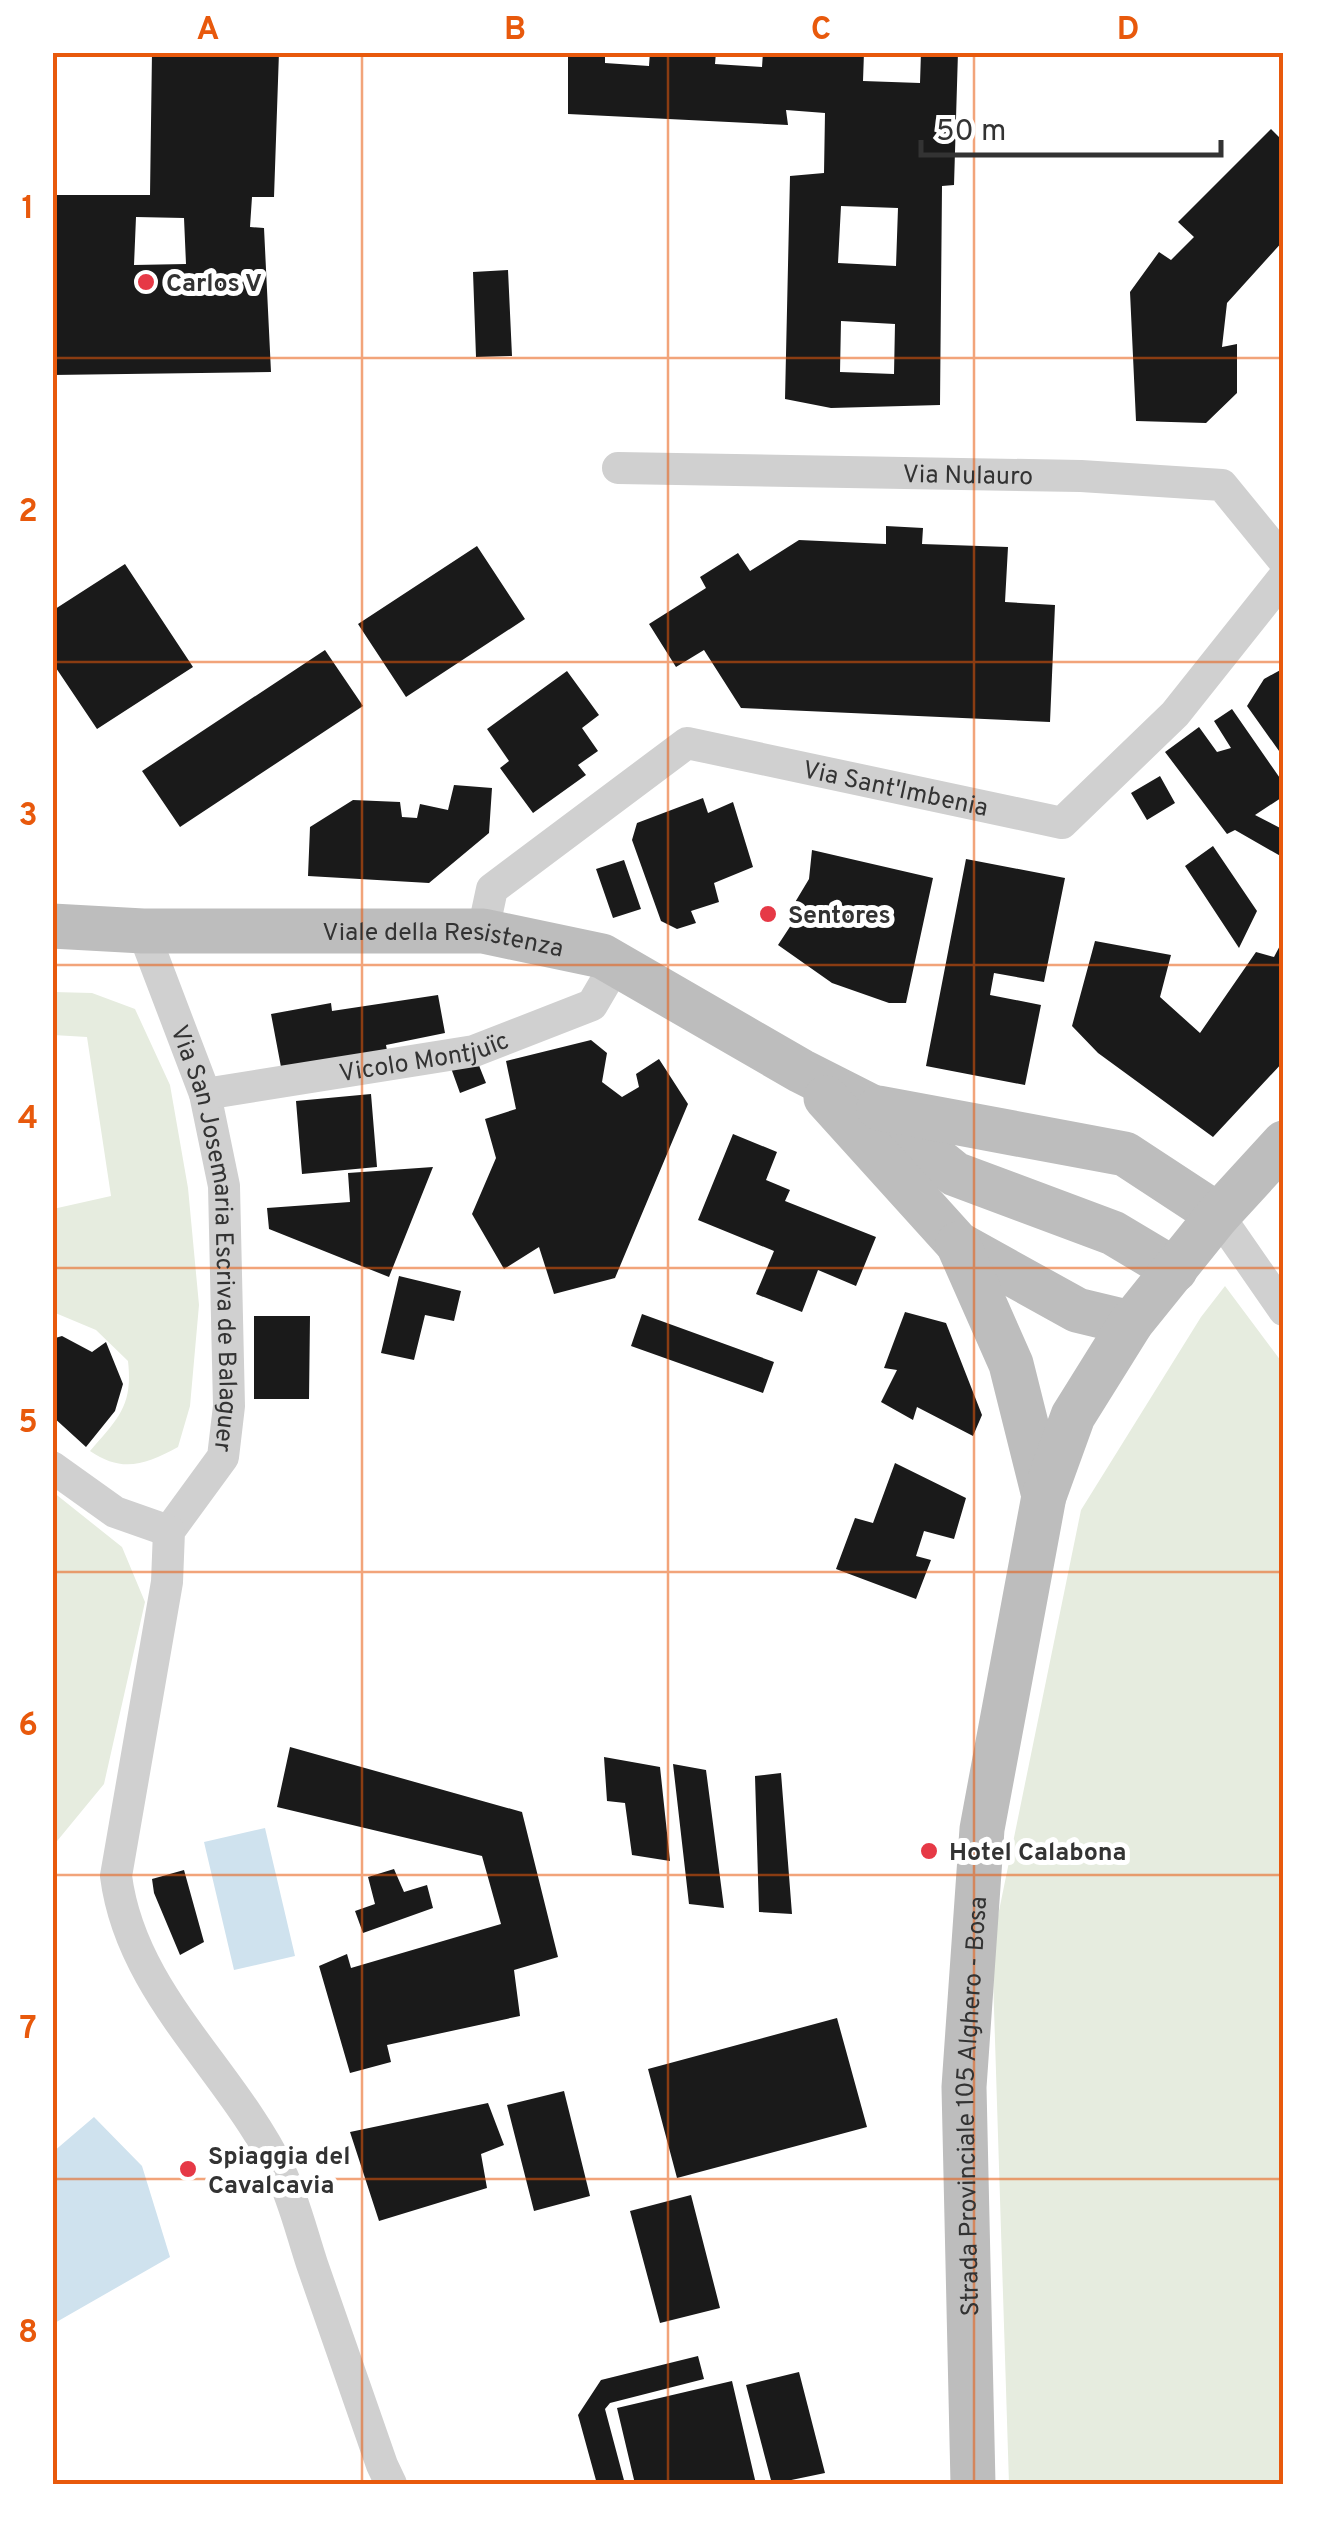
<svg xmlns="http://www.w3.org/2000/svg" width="1336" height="2537" font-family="Overpass,sans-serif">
<rect width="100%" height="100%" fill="#fff"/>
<path fill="#e6ecdf" d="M53,992L92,993L135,1009L170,1085L188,1188L199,1305L190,1406L178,1447C145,1465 122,1473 90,1451C119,1418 133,1405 128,1361L96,1330L53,1312V1209L111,1196L87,1037L53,1035Z
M1225,1286L1284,1365L1283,2484H1009L992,1945L1081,1510L1201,1317Z
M53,1492L122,1547L145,1602L104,1784L53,1846Z"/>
<path fill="#cfe2ee" d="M265,1828L295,1956L234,1970L204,1842Z
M94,2117L142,2166L170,2257L53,2324V2152Z"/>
<path fill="#1a1a1a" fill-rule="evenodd" d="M152,52H279L274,197H252L250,227L264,228L271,372L52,375V195H150ZM136,217L184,218L186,264L134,265Z
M568,52H605V63L649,66L650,52H716L715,64L762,67L763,52H864L863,81L920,83L921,52H958L954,185L942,186L940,405L831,408L785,399L790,176L824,173L825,113L786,110L788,125L568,114ZM841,206L898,208L896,266L838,263ZM841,321L895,324L894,374L840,372Z
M1271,129L1284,142V240L1227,303L1222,347L1237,344V393L1206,423L1136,421L1130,292L1159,252L1171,260L1194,237L1178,222Z
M508,270L512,356L476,357L473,272Z
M886,526L923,528L922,544L1008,547L1005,602L1055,605L1050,722L741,708L704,650L676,667L649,624L706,588L700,577L738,553L750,571L799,540L886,544Z
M477,546L525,619L406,697L358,624Z
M125,564L193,667L97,729L52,662V611Z
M325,650L363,706L180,827L142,771Z
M1284,668V758L1247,706L1264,679Z
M567,671L599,715L582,728L598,751L578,765L586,775L533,813L500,768L509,761L487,729Z
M1232,709L1284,784V796L1255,815L1284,830V858L1235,830L1227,834L1165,752L1199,727L1217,752L1231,748L1214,721Z
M1160,776L1175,803L1147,820L1131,793Z
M454,785L492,788L489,833L429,883L308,876L310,827L353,800L400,802L402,817L417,818L420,804L448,810Z
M703,798L708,813L733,802L753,867L714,883L719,902L691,911L696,923L677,929L661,921L632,840L637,823Z
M1213,846L1257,911L1239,948L1185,866Z
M812,850L933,878L906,1003H889L832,983L778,945L797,916L791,909L809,879Z
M966,859L1065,878L1044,982L994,973L990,995L1041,1005L1025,1085L926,1066Z
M624,860L641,909L613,918L596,869Z
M1284,938V1061L1213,1137L1098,1053L1072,1026L1095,941L1171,955L1160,997L1200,1033L1256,952L1274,957Z
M438,995L445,1033L386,1045L388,1056L281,1067L271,1014L331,1003L332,1011Z
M591,1040L607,1053L602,1082L622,1097L639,1087L636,1074L659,1059L688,1104L615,1278L554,1294L539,1247L504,1269L472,1214L496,1158L485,1119L516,1109L506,1061Z
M476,1058L486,1083L460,1093L451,1068Z
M371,1094L377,1167L302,1174L296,1101Z
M733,1134L777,1152L766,1180L790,1190L785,1201L876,1237L856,1286L818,1270L802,1312L756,1294L774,1251L698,1220Z
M433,1167L389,1277L269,1229L267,1208L350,1202L348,1173Z
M399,1276L461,1291L454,1321L425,1315L414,1360L381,1353Z
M905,1312L946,1323L982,1415L973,1436L917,1407L913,1420L881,1402L897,1370L884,1368Z
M642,1314L774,1362L763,1393L631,1346Z
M254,1316H310L309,1399H254Z
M62,1336L92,1352L106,1342L123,1384L115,1411L86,1447L52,1416V1339Z
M895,1463L966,1498L954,1539L924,1531L916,1556L931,1560L916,1599L836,1569L855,1518L873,1523Z
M290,1747L522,1812L558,1957L514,1970L520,2016L387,2045L391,2062L350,2073L319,1966L347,1954L351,1968L501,1924L482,1856L277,1807Z
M604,1757L660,1767L670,1861L632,1855L625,1803L607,1801Z
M673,1764L706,1770L724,1908L689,1904Z
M781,1773L792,1914L759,1912L755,1776Z
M394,1869L404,1892L427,1885L433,1908L363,1933L355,1911L375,1904L368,1877Z
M184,1870L204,1942L180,1955L154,1893L152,1879Z
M837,2018L867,2127L677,2178L648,2069Z
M564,2091L590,2196L534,2211L507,2105Z
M488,2103L504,2145L481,2154L487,2188L379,2221L350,2132Z
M691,2195L720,2308L660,2323L630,2211Z
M698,2356L704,2379L610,2403L605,2409L625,2484H597L578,2415L601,2380Z
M799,2372L825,2473L772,2484L746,2385Z
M732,2381L756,2484H635L617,2408Z"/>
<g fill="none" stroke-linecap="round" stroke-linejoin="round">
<g stroke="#d0d0d0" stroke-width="32">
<path id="s1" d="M618,468L1081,476L1222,485L1284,561"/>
<path id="s2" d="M143,931L205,1094L224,1186L229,1406L223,1457L169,1531L167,1582L116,1876C131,1993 230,2068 280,2171C294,2200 302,2234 312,2264C335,2331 359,2398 382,2465L391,2484"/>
<path id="s3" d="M483,931L492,889L687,743L1062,823L1175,714L1284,577"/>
<path id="s4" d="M205,1094L474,1051L592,1005L616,964"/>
<path d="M1218,1215L1284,1310"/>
<path d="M52,1467L115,1512L169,1531"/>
</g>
<g stroke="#bdbdbd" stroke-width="45">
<path id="s5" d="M52,926L143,931H483L602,956L801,1071L872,1107L955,1174L1113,1233L1175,1270"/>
<path d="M826,1098L958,1244L1077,1310L1131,1323"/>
<path d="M879,1108L1125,1154L1218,1215"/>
<path d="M958,1244L1011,1364L1044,1496"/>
<path id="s6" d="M973,2484L964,2087L982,1829L1044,1496L1073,1416L1131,1323L1218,1215L1284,1143"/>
</g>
</g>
<path fill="none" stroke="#e8590c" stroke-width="2.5" stroke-opacity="0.55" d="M362,52V2484M668,52V2484M974,52V2484M52,358H1284M52,662H1284M52,965H1284M52,1268H1284M52,1572H1284M52,1875H1284M52,2179H1284"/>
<g fill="#e63946" stroke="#fff" stroke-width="4">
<circle cx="146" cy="282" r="10"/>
<circle cx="768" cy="914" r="10"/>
<circle cx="929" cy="1851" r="10"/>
<circle cx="188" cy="2169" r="10"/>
</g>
<g text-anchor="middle" stroke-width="10" stroke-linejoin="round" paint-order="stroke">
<g font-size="25" font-weight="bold" fill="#333" stroke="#fff" text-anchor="start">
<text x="166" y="291">Carlos V</text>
<text x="788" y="923">Sentores</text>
<text x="949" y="1860">Hotel Calabona</text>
<text x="208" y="2164">Spiaggia del<tspan x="208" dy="29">Cavalcavia</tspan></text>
</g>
<g font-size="25" fill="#333" stroke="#fff">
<text dy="9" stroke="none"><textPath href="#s1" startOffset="350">Via Nulauro</textPath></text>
<text dy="9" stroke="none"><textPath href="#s3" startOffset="500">Via Sant'Imbenia</textPath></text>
<text dy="9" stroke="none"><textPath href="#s5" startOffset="392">Viale della Resistenza</textPath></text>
<text dy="9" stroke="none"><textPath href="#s4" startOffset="222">Vicolo Montjuïc</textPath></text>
<text dy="9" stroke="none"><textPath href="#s2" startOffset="318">Via San Josemaria Escriva de Balaguer</textPath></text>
<text dy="9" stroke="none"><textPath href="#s6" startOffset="378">Strada Provinciale 105 Alghero - Bosa</textPath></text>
</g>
</g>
<rect width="1336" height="2537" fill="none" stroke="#ffffff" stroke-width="110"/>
<path d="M921 140v15h300v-15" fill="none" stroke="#333333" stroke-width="5"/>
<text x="936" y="140" font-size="30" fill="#333333" stroke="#ffffff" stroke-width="8" paint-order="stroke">50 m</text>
<rect x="55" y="55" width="1226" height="2427" fill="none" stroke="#e8590c" stroke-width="4"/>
<g font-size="32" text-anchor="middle" font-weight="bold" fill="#e8590c">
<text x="208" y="39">A</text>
<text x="515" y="39">B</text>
<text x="821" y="39">C</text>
<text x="1128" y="39">D</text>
<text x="28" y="218">1</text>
<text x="28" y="521">2</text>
<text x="28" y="825">3</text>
<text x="28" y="1128">4</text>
<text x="28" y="1432">5</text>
<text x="28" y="1735">6</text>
<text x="28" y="2038">7</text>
<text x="28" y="2342">8</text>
</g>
</svg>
